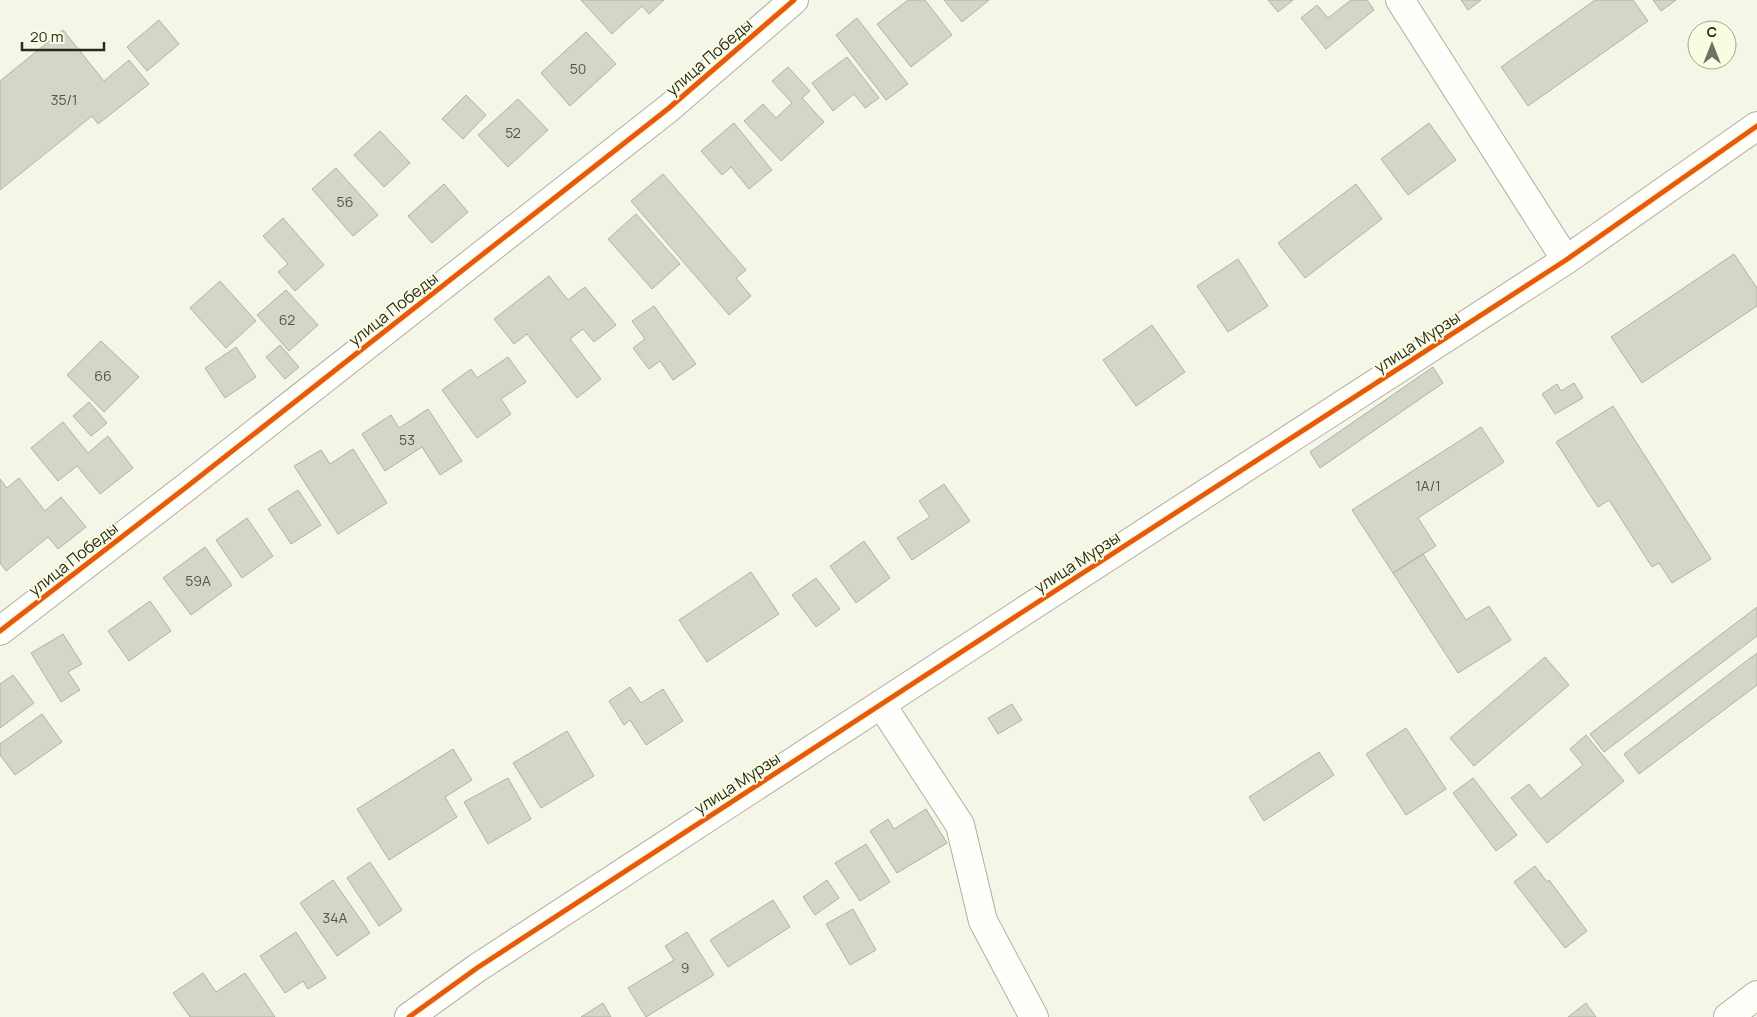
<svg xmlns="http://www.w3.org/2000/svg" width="1757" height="1017" font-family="Manrope,sans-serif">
<rect width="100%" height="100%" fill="#f5f6e7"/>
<path fill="#d5d6ca" stroke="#b1b2a7" d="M581,0H664L649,14L642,6L612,34Z
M908,0H925L952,35L911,67L877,24Z
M944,0H989L962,22Z
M1268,0H1293L1278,12Z
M1351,0H1367L1374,10L1326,49L1301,18L1317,5L1328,18Z
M1461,0H1481L1468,10Z
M1595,0H1633L1648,21L1528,106L1501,67Z
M1653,0H1676L1661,11Z
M857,18L908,84L886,100L836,35Z
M159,20L179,44L147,71L127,47Z
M63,30L104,81L129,60L149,84L98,124L92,116L0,190V81Z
M586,32L616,64L570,106L541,73Z
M847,57L879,98L865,108L854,94L833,111L812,83Z
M788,67L810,91L802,98L824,122L781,161L744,121L763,104L776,118L792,103L772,81Z
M466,95L486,115L463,139L442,119Z
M518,99L548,130L508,167L478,135Z
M734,123L772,170L749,189L731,167L722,175L701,151Z
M1429,123L1456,160L1408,195L1381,159Z
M380,131L410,163L384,187L354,155Z
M336,168L378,215L353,236L312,189Z
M663,174L746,270L736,278L751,296L729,315L631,201Z
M444,184L468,212L432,243L408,216Z
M1356,184L1382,219L1305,278L1278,243Z
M636,214L680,264L652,289L608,239Z
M283,218L324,265L295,291L278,272L288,264L263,236Z
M1734,254L1757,288V306L1642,383L1611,337Z
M1238,259L1268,306L1228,332L1197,286Z
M549,276L568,300L585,287L616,325L594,342L583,329L570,339L601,379L577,398L527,334L514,344L494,319Z
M220,281L256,321L226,348L190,308Z
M286,290L318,325L289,351L257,315Z
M654,306L696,364L673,380L660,361L649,369L633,348L645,339L632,321Z
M1152,325L1185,372L1136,406L1103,360Z
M101,341L139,377L104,412L67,375Z
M280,345L299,367L285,379L266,357Z
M236,347L256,377L225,398L205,368Z
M508,357L526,382L501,399L511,414L477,438L442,390L471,369L477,378Z
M1433,367L1443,383L1320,468L1310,452Z
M1574,383L1583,398L1555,414L1542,394L1557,384L1561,391Z
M89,402L107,423L91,436L73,416Z
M1613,406L1711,559L1672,583L1659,563L1652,567L1609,500L1598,507L1556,442Z
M428,409L462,461L440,475L422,447L385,471L362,434L391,415L399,428Z
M63,422L88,453L108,436L133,468L100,494L77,466L58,481L31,448Z
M1481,427L1504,462L1418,518L1436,546L1393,573L1352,510Z
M353,449L387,503L338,534L294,466L321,450L330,464Z
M19,478L45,511L61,497L86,527L58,549L48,537L6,571L0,563V479L7,488Z
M944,484L970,521L912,560L897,538L930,517L919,501Z
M298,490L321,525L291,544L268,509Z
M247,518L273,556L242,578L216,540Z
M864,541L890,578L856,603L830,566Z
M205,547L232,585L191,615L163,578Z
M1423,554L1466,620L1489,606L1511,640L1458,673L1393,573Z
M751,572L779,614L707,662L679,620Z
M816,578L840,609L816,627L792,595Z
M150,601L171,631L129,661L108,631Z
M1757,607V636L1604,752L1590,734Z
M63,634L82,664L68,672L80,690L61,702L31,653Z
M1757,653V685L1639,774L1624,754Z
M1545,657L1569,685L1474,766L1450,738Z
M13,675L34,703L0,728V684Z
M630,687L641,703L663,689L683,721L646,745L630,720L624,725L609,701Z
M1012,704L1022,720L998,734L988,718Z
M42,714L62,742L15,775L0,755V744Z
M1406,728L1446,789L1406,815L1366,754Z
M567,731L594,776L541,808L513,763Z
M1586,735L1624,781L1547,843L1511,798L1529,784L1541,799L1583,765L1570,749Z
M453,749L472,780L445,797L457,817L389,860L357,809Z
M1319,752L1334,775L1264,821L1249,797Z
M508,778L531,819L488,844L464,802Z
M1473,778L1517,835L1496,851L1453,793Z
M926,809L947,843L897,873L870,831L888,819L894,829Z
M866,844L890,882L860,901L835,863Z
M370,862L402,910L379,926L347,878Z
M1535,866L1547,882L1549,880L1587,931L1565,948L1514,882Z
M333,880L370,933L337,956L300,903Z
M827,880L839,898L815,915L803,897Z
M773,900L790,927L728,967L710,940Z
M853,909L876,950L850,965L826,924Z
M296,932L326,978L308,989L303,981L285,993L260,956Z
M687,932L714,975L646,1017L628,988L674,960L665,946Z
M203,973L216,992L245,973L275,1017H190L173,993Z
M603,1003L611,1017H581Z
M1586,1003L1596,1017H1568Z"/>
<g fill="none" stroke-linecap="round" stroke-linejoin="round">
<g stroke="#afafa3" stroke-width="30">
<path id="minor" d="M1400,0L1566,260
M0,631L189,485L669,108L794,0
M881,704L960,825L983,921L1034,1017
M409,1017L477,968L1021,613L1566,260L1757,126
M1728,1017L1757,995"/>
</g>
<use href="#minor" stroke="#fefefb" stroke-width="28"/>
<g stroke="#fafce1" stroke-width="8">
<path id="cycleway" d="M0,631L189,485L669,108L794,0
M409,1017L477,968L1021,613L1566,260L1757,126"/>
</g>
<use href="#cycleway" stroke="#e8590c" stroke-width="5"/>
</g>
<g text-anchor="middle" stroke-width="4" stroke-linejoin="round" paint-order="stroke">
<g font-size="14" fill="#54544a">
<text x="578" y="74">50</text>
<text x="64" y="105">35/1</text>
<text x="513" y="138">52</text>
<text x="345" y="207">56</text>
<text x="287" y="325">62</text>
<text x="103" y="381">66</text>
<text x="407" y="445">53</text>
<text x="1428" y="491">1А/1</text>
<text x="198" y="586">59А</text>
<text x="335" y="923">34А</text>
<text x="685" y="973">9</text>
</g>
<g font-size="16" fill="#29291f" stroke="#fafce1">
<text transform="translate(709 57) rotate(-41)" y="6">улица Победы</text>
<text transform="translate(393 309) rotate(-38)" y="6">улица Победы</text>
<text transform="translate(1417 342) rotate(-33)" y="6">улица Мурзы</text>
<text transform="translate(73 559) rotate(-38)" y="6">улица Победы</text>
<text transform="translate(1077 562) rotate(-33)" y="6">улица Мурзы</text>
<text transform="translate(737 783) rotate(-33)" y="6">улица Мурзы</text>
</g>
</g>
<g transform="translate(1712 45)"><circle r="24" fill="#fafce1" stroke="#a6a893"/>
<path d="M0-4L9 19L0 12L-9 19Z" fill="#707165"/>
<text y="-8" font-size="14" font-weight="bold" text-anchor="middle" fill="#29291f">С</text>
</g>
<path d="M22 42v8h82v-8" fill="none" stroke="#29291f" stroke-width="2.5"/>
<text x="30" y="42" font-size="15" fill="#29291f" stroke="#fafce1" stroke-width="4" paint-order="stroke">20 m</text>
</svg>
